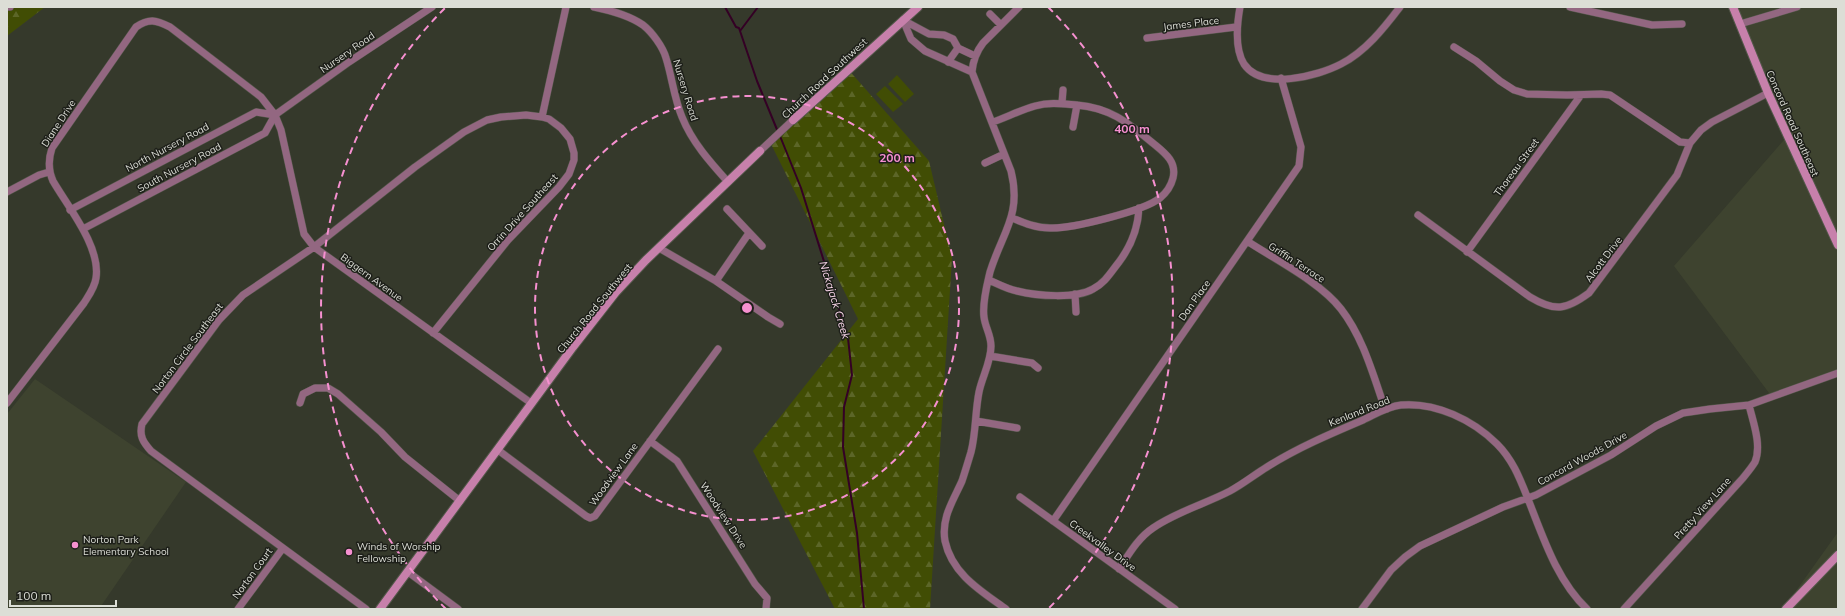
<svg xmlns="http://www.w3.org/2000/svg" width="1845" height="616" font-family="Mulish,sans-serif">
<defs>
<pattern id="forest-firs" width="22" height="20" patternUnits="userSpaceOnUse"><rect width="22" height="20" fill="#414d04"/><path d="M5 1l3.5 6h-7zM16 11l3.5 6h-7z" fill="#5c6628"/></pattern>
</defs>
<rect width="100%" height="100%" fill="#35392b"/>
<path fill="#3e432f" d="M1731,7H1838V374L1772,397L1674,266L1790,133Z
M35,379L186,482L99,609H7V414Z
M1838,532V609H1783Z"/>
<path fill="url(#forest-firs)" d="M7,7H45L7,36Z
M846,67L929,161L952,258L930,609H835L753,451L858,319L770,142Z"/>
<path fill="#414d04" d="M897,75L914,94L905,102L888,84Z
M885,86L903,104L893,112L876,94Z"/>
<g fill="none" stroke-linecap="round" stroke-linejoin="round">
<path stroke="#340025" stroke-width="2" d="M725,7L736,27L739,28L757,81L778,132
M740,31L758,7
M780,136L801,188L848,338L852,375L844,407L843,447L857,533L864,609"/>
<g stroke="#53574a" stroke-width="8">
<path id="street" d="M9,7H10
M594,7C609,10 630,16 643,25C652,32 663,47 666,58C672,77 674,98 682,117C692,142 710,162 728,182
M1240,7C1237,24 1234,48 1244,64C1262,91 1318,76 1341,64C1365,52 1384,28 1400,7
M1570,7L1652,25L1682,24
M990,14L1001,25
M903,20L911,39L925,51L972,72
M903,20L929,34L944,35L953,39L958,48L975,56
M1740,24L1797,7
M1147,38L1236,27
M1454,47L1476,61L1500,81L1514,90L1527,94L1567,95L1601,94L1610,95L1680,142L1690,143
M948,62L958,48
M1062,103L1063,90
M542,117L566,7
M993,122C1007,117 1021,110 1035,106C1050,102 1063,104 1077,105C1111,108 1128,123 1154,144C1165,153 1177,162 1173,178C1171,186 1166,193 1160,198C1144,211 1071,229 1050,228C1036,228 1024,223 1012,218
M1073,127L1077,105
M760,151L793,120
M985,163L1004,154
M7,192L39,175L49,172
M727,209L762,246
M70,210L256,112L275,115
M1418,215L1530,297C1555,312 1566,310 1589,293L1677,175L1690,143L1701,130L1712,122L1768,93
M83,229L265,133L275,115L349,62L432,7
M1247,241C1276,260 1320,282 1341,309C1362,336 1372,371 1383,403L1387,409
M659,248L716,281L768,317L780,324
M1467,252L1581,95
M989,280C998,284 1007,289 1017,291C1037,296 1076,299 1093,289C1105,283 1111,272 1119,262C1131,246 1138,229 1139,208
M716,281L749,233
M1075,294L1076,312
M990,356L1032,363L1038,368
M7,403L84,303C89,295 95,287 96,278C101,247 68,207 53,181C48,170 48,160 52,148L136,27C149,18 156,20 170,27L261,97L275,115L281,130L304,234L314,247L531,403
M300,403L303,394L315,388H328L338,394L381,432L405,457L460,501
M976,421L1017,428
M650,441L677,461L755,584L767,598L766,609
M498,450L586,516L590,518L595,516L718,349
M1020,497L1175,609
M1053,521L1299,166L1301,147L1281,78
M1119,569C1129,554 1138,538 1153,528C1176,512 1205,504 1230,491C1243,484 1254,475 1267,467C1297,448 1330,434 1363,420C1374,415 1388,406 1401,405C1436,402 1473,420 1497,444C1513,460 1520,479 1528,499C1543,537 1557,581 1587,609
M408,572L458,609
M238,609L283,548
M366,609L151,451C143,442 139,436 142,424L219,320L243,295L314,247L415,167L464,132L487,120L501,117L526,115L542,117L549,119L561,128L570,139L574,153V160L569,174L559,187L508,240L433,333
M1006,609C981,591 952,574 945,541C941,518 953,501 962,481C965,472 968,462 971,452C976,433 975,412 979,392C982,377 991,362 991,346C991,335 985,327 984,317C982,303 987,285 990,272C1002,233 1022,215 1011,171L972,72C973,60 976,52 983,43L1019,7
M1362,609L1391,570L1405,557L1420,546L1503,507L1536,495L1611,455L1656,426L1683,413L1710,409L1749,405L1838,373
M1624,609L1743,478C1747,473 1752,467 1755,462C1762,445 1753,422 1749,405"/>
</g>
<g stroke="#53574a" stroke-width="10">
<path id="secondary" d="M1733,7L1768,93L1838,245
M793,120L918,7
M380,609L573,347L616,292L646,260L760,151
M1786,609L1838,555"/>
</g>
<use href="#street" stroke="#936781" stroke-width="7"/>
<use href="#secondary" stroke="#c780ab" stroke-width="8"/>
</g>
<g fill="none" stroke="#f690d0" stroke-width="2" stroke-dasharray="7 5">
<circle cx="747" cy="308" r="212"/>
<path d="M446 609A425 425 0 0 1 446 7M1048 7A425 425 0 0 1 1048 609"/>
</g>
<g fill="#f690d0" stroke="#1d1f19" stroke-width="1.5">
<circle cx="75" cy="545" r="4"/>
<circle cx="349" cy="552" r="4"/>
</g>
<g text-anchor="middle" stroke-width="3" stroke-linejoin="round" paint-order="stroke">
<g font-size="10" fill="#dcded6" stroke="#1d1f19">
<text transform="translate(1191 23) rotate(-7)" y="4">James Place</text>
<text transform="translate(347 52) rotate(-35)" y="4">Nursery Road</text>
<text transform="translate(824 78) rotate(-43)" y="4">Church Road Southwest</text>
<text transform="translate(686 90) rotate(73)" y="4">Nursery Road</text>
<text transform="translate(58 123) rotate(-57)" y="4">Diane Drive</text>
<text transform="translate(1793 123) rotate(66)" y="4">Concord Road Southeast</text>
<text transform="translate(167 147) rotate(-28)" y="4">North Nursery Road</text>
<text transform="translate(179 167) rotate(-28)" y="4">South Nursery Road</text>
<text transform="translate(1516 167) rotate(-54)" y="4">Thoreau Street</text>
<text transform="translate(522 212) rotate(-48)" y="4">Orrin Drive Southeast</text>
<text transform="translate(1603 259) rotate(-53)" y="4">Alcott Drive</text>
<text transform="translate(1297 262) rotate(33)" y="4">Griffin Terrace</text>
<text transform="translate(372 277) rotate(36)" y="4">Biggern Avenue</text>
<text transform="translate(1194 300) rotate(-55)" y="4">Dan Place</text>
<text transform="translate(594 308) rotate(-51)" y="4">Church Road Southwest</text>
<text transform="translate(187 348) rotate(-53)" y="4">Norton Circle Southeast</text>
<text transform="translate(1359 411) rotate(-22)" y="4">Kenland Road</text>
<text transform="translate(1582 458) rotate(-29)" y="4">Concord Woods Drive</text>
<text transform="translate(613 474) rotate(-54)" y="4">Woodview Lane</text>
<text transform="translate(1702 508) rotate(-48)" y="4">Pretty View Lane</text>
<text transform="translate(724 515) rotate(57)" y="4">Woodview Drive</text>
<text transform="translate(1103 545) rotate(36)" y="4">Creekvalley Drive</text>
<text transform="translate(252 573) rotate(-54)" y="4">Norton Court</text>
</g>
<g font-size="10" fill="#dcded6" stroke="#1d1f19" text-anchor="start">
<text x="83" y="543">Norton Park<tspan x="83" dy="12">Elementary School</tspan></text>
<text x="357" y="550">Winds of Worship<tspan x="357" dy="12">Fellowship</tspan></text>
</g>
<g font-size="11" font-style="italic" fill="#fdd8ed" stroke="#1d1f19">
<text transform="translate(835 300) rotate(73)" y="4">Nickajack Creek</text>
</g>
</g>
<circle cx="747" cy="308" r="6" fill="#f690d0" stroke="#1d1f19" stroke-width="2"/>
<g font-size="12" text-anchor="middle" font-weight="bold" fill="#f690d0" stroke="#1d1f19" stroke-width="3" stroke-linejoin="round" paint-order="stroke">
<text x="1132" y="133">400 m</text>
<text x="897" y="162">200 m</text>
</g>
<rect width="1845" height="616" fill="none" stroke="#dcded6" stroke-width="16"/>
<path d="M10 600v6h106v-6" fill="none" stroke="#dcded6" stroke-width="2"/>
<text x="16" y="600" font-size="12" fill="#dcded6" stroke="#1d1f19" stroke-width="3" paint-order="stroke">100 m</text>
</svg>
